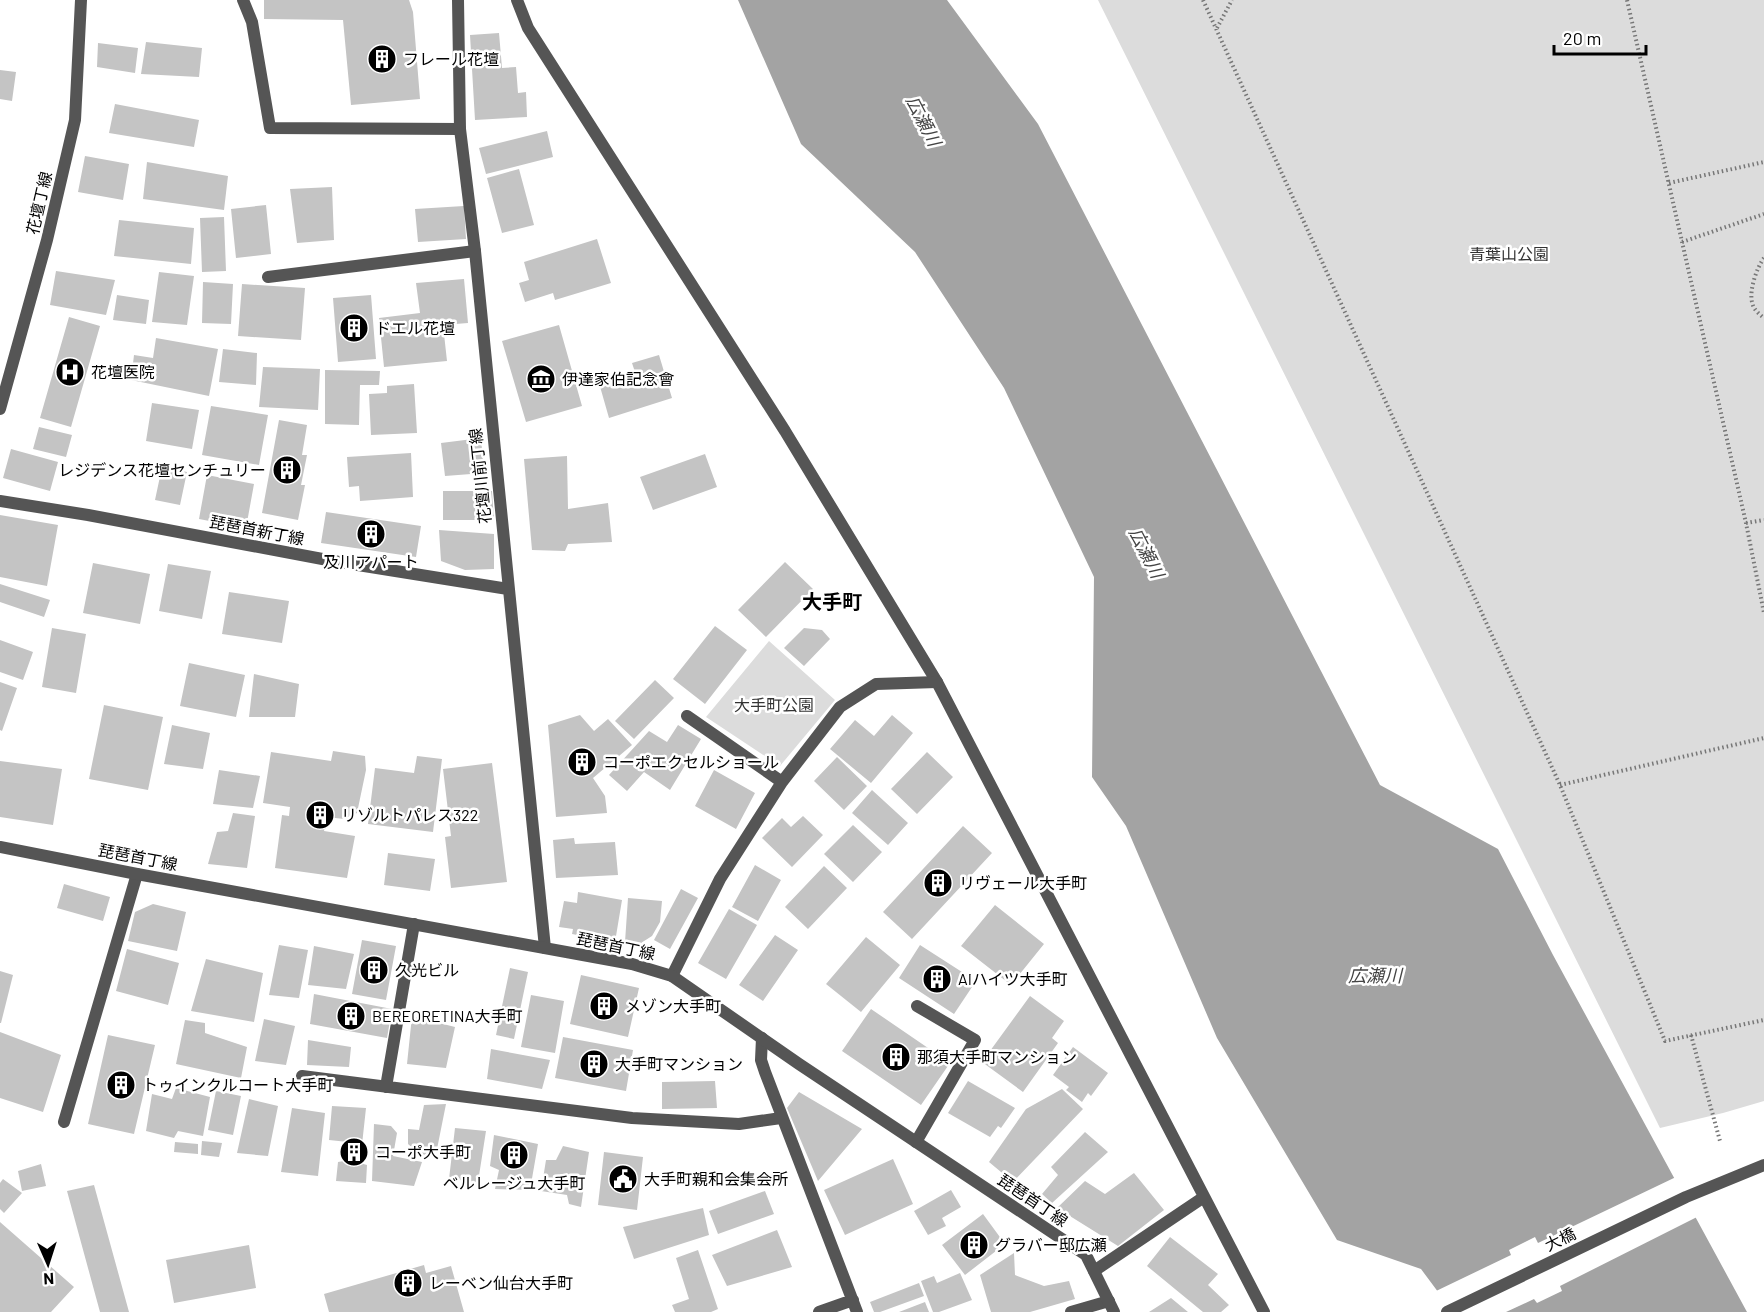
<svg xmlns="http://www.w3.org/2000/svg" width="1764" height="1312" font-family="Barlow,'Noto Sans JP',sans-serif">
<rect width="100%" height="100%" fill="#fff"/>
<path fill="#dcdcdc" d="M1098,0H1764V1101L1723,1113L1660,1128Z
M769,641L835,700L780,766L706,717Z"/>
<path fill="#a3a3a3" d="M738,0H947L1038,124L1380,785L1498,849L1553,955L1747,1312H1453L1421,1269L1337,1240L1217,1038L1126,826L1092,777L1094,577L1004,388L915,252L801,144Z"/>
<path fill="#fff" d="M1676,1177L1697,1217L1560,1286L1562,1291L1537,1303L1534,1299L1506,1312H1449L1434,1292L1511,1255L1509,1250L1535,1237L1538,1243Z"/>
<path fill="#c4c4c4" d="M264,0H409L413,12L420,99L351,105L343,20L264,19Z
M499,33L502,68L516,67L518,93L526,92L527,117L475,120L470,35Z
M146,42L202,48L199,77L141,74Z
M98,43L138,48L135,73L97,67Z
M0,70L16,72L12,101L0,99Z
M115,104L199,120L194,147L109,133Z
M547,131L553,157L486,174L479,148Z
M85,156L129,164L123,200L78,192Z
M147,162L228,176L224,210L143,199Z
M519,169L534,225L502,233L487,178Z
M332,187L334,240L297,243L290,189Z
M266,205L271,254L236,258L231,209Z
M464,206L466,239L418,242L415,209Z
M224,217L226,271L202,272L200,218Z
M119,220L194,228L191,264L114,256Z
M597,239L611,283L555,300L553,293L525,302L519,283L529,280L524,262Z
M56,271L115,280L106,315L50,305Z
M159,272L194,276L187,325L152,322Z
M464,279L468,323L443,325L447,361L384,367L379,318L420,313L416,283Z
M203,282L233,284L231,324L202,323Z
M242,284L305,288L301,340L238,336Z
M117,295L149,300L146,324L113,320Z
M371,295L376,359L338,362L333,298Z
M69,317L100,326L71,427L40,418Z
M559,325L582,406L526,422L502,341Z
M156,338L218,349L209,396L131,380L134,355L153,358Z
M223,349L257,353L256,385L219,382Z
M659,355L672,398L609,418L599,383L635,372L632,363Z
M263,367L320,369L318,410L259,407Z
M325,370L380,371L379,385H360L359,425L325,424Z
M414,384L417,433L371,435L369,394L387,393V386Z
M152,403L199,410L192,449L146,441Z
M211,406L268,415L259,465L202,455Z
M279,420L307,425L302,455H307L301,485H305L298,520L262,513Z
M39,427L72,435L66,457L33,449Z
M481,438L484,473L445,476L441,443Z
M11,449L58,462L50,491L3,478Z
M411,453L413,497L360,501L359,486L349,487L347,457Z
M705,454L717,487L653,510L640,477Z
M567,456L568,509L608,503L612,542L568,544L565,551L532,550L524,459Z
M162,467L187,472L180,505L155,500Z
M207,475L254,484L246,528L199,519Z
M443,491H492L494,520H443Z
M326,512L421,526L416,557L321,543Z
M0,515L58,525L47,586L0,577Z
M439,530L494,534V569L465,570L441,561Z
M785,562L813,589L766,637L738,610Z
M93,563L150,574L140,624L83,613Z
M168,564L211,571L202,619L159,611Z
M0,584L50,600L44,617L0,602Z
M229,592L289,601L282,643L222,634Z
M715,626L747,650L705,704L673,679Z
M52,628L86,634L76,693L42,687Z
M804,628L822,630L830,639L804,666L784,648Z
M0,640L33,652L23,680L0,672Z
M189,663L245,675L236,717L180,706Z
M254,674L299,684L295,717H249Z
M655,680L674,698L634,739L615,721Z
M0,682L17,688L2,731L0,730Z
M104,705L163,717L148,790L89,779Z
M580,715L594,731L608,719L632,745L593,778L605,796L607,813L556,817L548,725Z
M892,715L913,733L871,783L830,749L855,720L874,736Z
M172,725L210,733L203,769L164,764Z
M678,725L701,739L670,790L644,772L627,791L609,775L649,731L667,742Z
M333,751L365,756L366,770L357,813L344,819L327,817L324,831L355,836L347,878L275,868L282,815L289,816L290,807L263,803L271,752L331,761Z
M927,752L953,777L917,814L891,789Z
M417,756L442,759L433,832L368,824L375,768L414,773Z
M837,757L867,786L844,810L814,781Z
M0,761L62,769L53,825L0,817Z
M492,763L507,882L451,888L445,837L451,836L443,769Z
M219,770L260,776L253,808L213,804Z
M714,770L755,793L736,829L695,806Z
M872,790L908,823L888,845L852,813Z
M233,813L255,816L247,868L208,864L217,832L228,831Z
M803,816L823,835L792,867L762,838L782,818L791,827Z
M853,825L882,852L853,882L824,854Z
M963,826L992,853L912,939L883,912Z
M574,838L575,844L615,842L618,875L556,878L553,840Z
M388,853L435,859L430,891L384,885Z
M755,865L781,880L758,921L732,907Z
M824,866L847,888L808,929L785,907Z
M64,884L110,897L103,921L57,908Z
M681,889L698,898L670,949L654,940Z
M578,892L622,900L615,942L572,934L573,929L559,927L564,901L577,903Z
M628,898L662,901L660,922L652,936L641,943L625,942Z
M153,904L186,912L177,951L128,941L135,912Z
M995,905L1044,944L1011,985L961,946Z
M729,909L757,925L726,979L698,963Z
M775,935L798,950L763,1001L739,985Z
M866,937L900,965L861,1012L826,984Z
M362,940L396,946L386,1000L352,994Z
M279,945L308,950L299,998L269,995Z
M920,945L976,981L954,1014L899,978Z
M314,946L354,954L346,989L308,985Z
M127,949L179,963L168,1005L116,991Z
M206,959L263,973L254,1022L191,1011Z
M510,968L528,972L514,1039L496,1035Z
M0,971L13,975L1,1023H0Z
M581,975L639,988L628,1037L570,1024Z
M314,994L392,1009L387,1038L310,1024Z
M531,995L564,1001L555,1053L521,1047Z
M1030,996L1064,1021L1052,1038L1058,1043L1023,1092L982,1062Z
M871,1009L950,1063L921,1105L842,1051Z
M412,1016L455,1027L446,1068L407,1064Z
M264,1019L295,1026L286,1065L255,1061Z
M185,1020L205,1023V1033L247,1047L241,1078L176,1064Z
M0,1032L61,1055L43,1112L0,1098Z
M108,1035L155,1045L134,1134L88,1124Z
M563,1037L633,1050L626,1091L555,1078Z
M308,1040L351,1047L349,1067L307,1065Z
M1073,1047L1108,1073L1091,1096L1088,1093L1082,1102L1066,1090L1069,1087L1053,1075Z
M491,1049L550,1060L542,1089L487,1079Z
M715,1081L717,1108L662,1109V1082Z
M968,1081L1015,1108L1001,1128L998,1126L990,1137L948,1113Z
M176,1088L210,1097L203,1136L178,1131L174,1138L146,1131L152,1094L172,1099Z
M1062,1089L1083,1109L1013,1182L989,1162L1026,1109Z
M216,1091L241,1096L233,1135L208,1130Z
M799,1092L862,1129L818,1181L787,1108Z
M249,1099L278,1106L268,1156L237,1153Z
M446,1104L436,1154L421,1155L408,1144V1129L419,1130L424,1105Z
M332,1106L366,1108L360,1163L367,1165L366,1183L336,1181L338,1162L344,1161L348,1142L329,1140Z
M292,1108L325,1113L318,1176L281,1172Z
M374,1124L391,1126L397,1133L393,1156L422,1162L414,1186L372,1181Z
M455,1128L486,1131L478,1182L449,1179Z
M1085,1132L1108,1152L1052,1203L1042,1194L1058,1175L1051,1167Z
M494,1135L538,1144L530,1190L495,1189L499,1170L490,1166Z
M202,1141L222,1143L219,1157L201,1155Z
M175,1142L198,1144V1154L174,1152Z
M563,1146L589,1152L581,1207L569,1204L567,1195L541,1191L546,1160H556Z
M604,1152L643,1157L637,1210L598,1205Z
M893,1159L913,1204L845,1235L824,1190Z
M41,1164L46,1186L22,1191L18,1171Z
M1134,1173L1164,1210L1118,1246L1057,1208L1085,1181L1105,1194Z
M3,1179L22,1193L4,1213L0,1209V1183Z
M94,1185L129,1312H100L67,1191Z
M951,1190L961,1207L942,1218L946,1226L928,1235L914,1211Z
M765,1191L774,1214L718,1234L709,1211Z
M703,1208L709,1235L634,1259L623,1227Z
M983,1214L1005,1244L965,1275L942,1245Z
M0,1222L74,1287L51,1312H0Z
M777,1230L792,1267L727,1286L712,1255Z
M1170,1237L1218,1274L1208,1285L1229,1305L1221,1312H1203L1147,1266Z
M249,1245L256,1288L174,1303L166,1260Z
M698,1250L718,1309L711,1312H675L672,1305L689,1299L676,1258Z
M1014,1253L1015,1275L1044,1286L1069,1281L1075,1299L1030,1312H991L980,1275Z
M424,1265L426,1273L451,1266L464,1312H329L324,1294Z
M960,1273L972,1300L939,1312H933L921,1281L934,1276L937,1283Z
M919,1283L924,1296L880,1312H874L870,1302Z
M1171,1298L1188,1312H1149Z
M925,1302L929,1312H899Z"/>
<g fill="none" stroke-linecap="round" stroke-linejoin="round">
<path stroke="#777" stroke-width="4" stroke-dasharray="1.5 3" stroke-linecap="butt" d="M1203,0L1560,785L1665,1041L1764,1020
M1627,0L1746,523L1764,613
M1217,28L1232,0
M1669,183L1764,162
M1682,242L1764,214
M1764,258C1757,267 1749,290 1752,302C1753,309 1759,314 1764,318
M1746,523L1764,520
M1560,785L1764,738
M1691,1035L1720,1141"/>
<path stroke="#555" stroke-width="12" d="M243,0L252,22L270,128L460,129
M517,0L528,28L785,431L937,682L1264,1312
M268,277L475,251
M64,1122L137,874
M916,1142L975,1040L917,1006
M1094,1271L1204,1197
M1071,1312L1109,1301"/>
<path stroke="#555" stroke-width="12" d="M458,0L460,129L475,251L545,948
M0,409L47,240L75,120L81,0
M0,501L88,515L333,561L508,589
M687,716L782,782
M672,976L720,879L782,782L840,707L876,684L937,682
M762,1038L761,1060L765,1072L857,1312
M302,1076L632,1118L739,1124L781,1118
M386,1087L414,924
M819,1312L853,1300"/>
<path stroke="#555" stroke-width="12" d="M0,847L137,874L632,964L672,976L799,1064L1086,1255L1114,1312
M1447,1312L1686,1197L1764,1165"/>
</g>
<defs>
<g id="building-disc" transform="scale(1.5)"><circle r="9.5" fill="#000" stroke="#fff"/><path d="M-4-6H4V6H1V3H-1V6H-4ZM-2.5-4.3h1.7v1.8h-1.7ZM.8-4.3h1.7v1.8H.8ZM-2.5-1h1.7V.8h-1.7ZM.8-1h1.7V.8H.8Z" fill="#fff"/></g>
<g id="hospital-disc" transform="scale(1.5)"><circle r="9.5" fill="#000" stroke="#fff"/><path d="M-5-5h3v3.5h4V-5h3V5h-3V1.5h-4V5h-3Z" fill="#fff"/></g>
<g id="museum-disc" transform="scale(1.5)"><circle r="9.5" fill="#000" stroke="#fff"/><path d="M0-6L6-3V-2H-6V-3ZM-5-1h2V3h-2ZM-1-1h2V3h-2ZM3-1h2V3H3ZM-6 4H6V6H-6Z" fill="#fff"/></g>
<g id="civic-disc" transform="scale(1.5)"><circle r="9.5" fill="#000" stroke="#fff"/><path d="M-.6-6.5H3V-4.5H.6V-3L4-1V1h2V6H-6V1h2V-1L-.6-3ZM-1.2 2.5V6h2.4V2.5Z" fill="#fff"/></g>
</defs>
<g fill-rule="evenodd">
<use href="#building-disc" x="382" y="59"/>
<use href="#building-disc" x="354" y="328"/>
<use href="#hospital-disc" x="70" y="372"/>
<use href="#museum-disc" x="541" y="379"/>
<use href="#building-disc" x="287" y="470"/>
<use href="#building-disc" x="371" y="534"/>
<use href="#building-disc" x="582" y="762"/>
<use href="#building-disc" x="320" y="815"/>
<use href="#building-disc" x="938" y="883"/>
<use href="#building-disc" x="374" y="970"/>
<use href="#building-disc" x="937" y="979"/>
<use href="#building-disc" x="604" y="1006"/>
<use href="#building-disc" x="351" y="1016"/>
<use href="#building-disc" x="896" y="1057"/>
<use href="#building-disc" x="594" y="1064"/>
<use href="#building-disc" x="121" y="1085"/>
<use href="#building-disc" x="354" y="1152"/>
<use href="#building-disc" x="514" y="1155"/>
<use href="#civic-disc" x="623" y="1179"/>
<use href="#building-disc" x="974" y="1245"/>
<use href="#building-disc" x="408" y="1283"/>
</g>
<g text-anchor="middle" stroke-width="5" stroke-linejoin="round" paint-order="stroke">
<g font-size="16" fill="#000" stroke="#fff" text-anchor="start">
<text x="403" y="65">フレール花壇</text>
<text x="375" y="334">ドエル花壇</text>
<text x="91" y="378">花壇医院</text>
<text x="562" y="385">伊達家伯記念會</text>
<text x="266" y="476" text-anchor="end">レジデンス花壇センチュリー</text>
<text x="371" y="568" text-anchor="middle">及川アパート</text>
<text x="603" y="768">コーポエクセルショール</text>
<text x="341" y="821">リゾルトパレス322</text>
<text x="959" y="889">リヴェール大手町</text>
<text x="395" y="976">久光ビル</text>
<text x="958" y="985">AIハイツ大手町</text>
<text x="625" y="1012">メゾン大手町</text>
<text x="372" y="1022">BEREORETINA大手町</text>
<text x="917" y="1063">那須大手町マンション</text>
<text x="615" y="1070">大手町マンション</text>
<text x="142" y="1091">トゥインクルコート大手町</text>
<text x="375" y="1158">コーポ大手町</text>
<text x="644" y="1185">大手町親和会集会所</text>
<text x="514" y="1189" text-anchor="middle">ベルレージュ大手町</text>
<text x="995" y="1251">グラバー邸広瀬</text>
<text x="429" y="1289">レーベン仙台大手町</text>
</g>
<g font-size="16" fill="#000" stroke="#fff">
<text transform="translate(39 203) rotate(-77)" y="6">花壇丁線</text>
<text transform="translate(480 476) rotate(-96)" y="6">花壇川前丁線</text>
<text transform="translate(257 530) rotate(11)" y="6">琵琶首新丁線</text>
<text transform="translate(138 857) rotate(11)" y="6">琵琶首丁線</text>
<text transform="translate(616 946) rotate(12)" y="6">琵琶首丁線</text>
<text transform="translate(1033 1200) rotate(34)" y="6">琵琶首丁線</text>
<text transform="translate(1560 1239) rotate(-26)" y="6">大橋</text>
</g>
<g font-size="16" fill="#333" stroke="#fff">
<text x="1509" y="260">青葉山公園</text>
<text x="774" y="711">大手町公園</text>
</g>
<g font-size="18" font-style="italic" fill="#444" stroke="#fff">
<text transform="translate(923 121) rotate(63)" y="6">広瀬川</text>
<text transform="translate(1146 553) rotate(63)" y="6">広瀬川</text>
<text x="1375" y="982">広瀬川</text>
</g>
<g font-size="20" font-weight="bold" fill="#000" stroke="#fff">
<text x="832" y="609">大手町</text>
</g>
</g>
<g transform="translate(48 1264) rotate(177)" stroke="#ffffff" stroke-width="4.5" paint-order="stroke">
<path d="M0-4.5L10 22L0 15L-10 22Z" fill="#000000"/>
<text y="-9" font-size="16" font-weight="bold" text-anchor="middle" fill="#000000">N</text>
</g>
<path d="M1554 45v9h92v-9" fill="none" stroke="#000000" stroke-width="3"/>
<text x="1563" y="45" font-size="18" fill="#000000" stroke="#ffffff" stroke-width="4.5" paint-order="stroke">20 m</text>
</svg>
